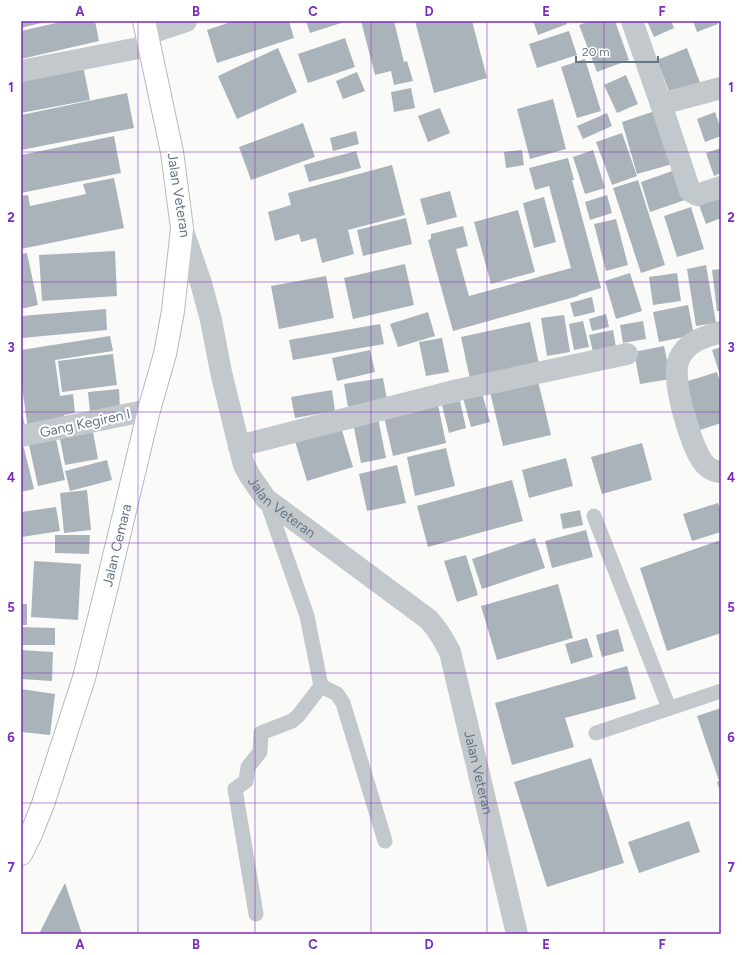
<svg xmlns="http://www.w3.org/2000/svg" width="742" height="955" font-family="Figtree,sans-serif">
<rect width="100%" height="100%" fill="#fafaf8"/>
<path fill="#aab3b9" d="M21,21H45V22L21,28Z
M65,21H95L99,41L21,59V31Z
M234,21H289L294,38L217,63L207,30Z
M306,21H340L341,23L310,33Z
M361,21H394L404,62L407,61L413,81L394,85L391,71L375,75Z
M415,21H472L487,78L434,93Z
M533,21H566L567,24L538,35Z
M590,21H615L629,60L597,72L579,25Z
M647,21H671L674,28L654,37Z
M693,21H717L718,24L697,32Z
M569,31L577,55L537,68L529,44Z
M345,38L355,67L308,83L298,54Z
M278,48L297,92L237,119L218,76Z
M687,48L702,88L672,99L657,60Z
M585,59L601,111L577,118L561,67Z
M82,61L90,100L21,113V73Z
M357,72L365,91L343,99L336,81Z
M626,75L638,104L617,113L604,85Z
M411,88L415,108L394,112L391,92Z
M127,93L134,128L21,150V115Z
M553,99L566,149L530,159L517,109Z
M440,108L450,133L428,142L418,116Z
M658,110L676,163L637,174L622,122Z
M715,112L721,129V136L705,142L697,119Z
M607,113L612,126L583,139L577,126Z
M303,123L315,157L251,180L239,147Z
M356,131L359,144L333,151L330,138Z
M622,133L637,176L612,185L596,142Z
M114,136L121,173L21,193V155Z
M721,148V173L714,176L706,153Z
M522,150L524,165L506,168L504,152Z
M593,150L605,188L585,194L573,157Z
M356,151L361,168L309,182L304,165Z
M568,158L574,180H572L601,288L578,295V296L453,331L428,240L431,239V234L463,226L468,246L456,249L469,296L571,268L549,186L535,190L529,168Z
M392,165L405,215L348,230L354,254L322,263L316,238L301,242L299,234L275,241L268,212L291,205L288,193Z
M678,169L688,199L650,212L641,182Z
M114,178L124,228L21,249V196L28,195L30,206L86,194L83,184Z
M638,180L665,265L641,273L613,188Z
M450,191L457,217L427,225L420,199Z
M721,192V218L706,224L699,205Z
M607,195L612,213L590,220L585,202Z
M544,197L556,242L534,248L523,203Z
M691,207L704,249L677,257L664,216Z
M518,210L535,272L491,284L474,222Z
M406,218L412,244L363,256L357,230Z
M616,219L628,265L606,271L594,224Z
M115,251L117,296L42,301L39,255Z
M27,253L38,305L21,309V254Z
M405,264L414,305L353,319L344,278Z
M706,265L716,323L696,326L687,269Z
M721,269V311H717L712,270Z
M630,273L642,311L616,319L605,281Z
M677,273L681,301L653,305L649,277Z
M326,276L334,318L279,329L271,286Z
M592,297L595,312L574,317L570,303Z
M688,305L694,335L659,342L653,312Z
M106,309L107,330L22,338L21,316Z
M428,312L435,336L398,347L390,324Z
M606,314L609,327L592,331L589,319Z
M564,315L570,352L547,356L541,318Z
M583,321L589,347L574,350L569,324Z
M643,321L646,339L623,343L620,325Z
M530,322L539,364L470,379L461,337Z
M380,324L384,344L293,360L289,340Z
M613,330L616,347L593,352L589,335Z
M110,336L113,351L55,360L60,396L73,394L75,413L64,415L65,423L28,429L21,380V350Z
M442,338L449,372L426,376L419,342Z
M664,346L671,379L640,384L634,352Z
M721,347V378L712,350Z
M370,350L375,372L337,381L332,358Z
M113,354L117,385L62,392L58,361Z
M717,372L721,384V423L700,430L685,382Z
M383,378L387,400L348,407L344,384Z
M538,381L551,435L503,446L490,392Z
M119,389L120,409L90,412L88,392Z
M332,390L335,411L295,418L291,397Z
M482,393L490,422L471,427L463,398Z
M460,401L466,428L449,433L442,405Z
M438,405L446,443L393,456L384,417Z
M21,409L25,426L21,427Z
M378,418L386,458L361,463L353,423Z
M341,427L353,467L307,481L295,441Z
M93,432L98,459L65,465L60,439Z
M56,439L65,480L38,486L29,445Z
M642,443L652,480L602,494L591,457Z
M21,444H23L34,489L21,492Z
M446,448L455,486L415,496L407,457Z
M566,458L573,486L529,498L522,470Z
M107,460L112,480L70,491L65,471Z
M397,465L406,503L367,511L359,474Z
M512,480L523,521L428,547L417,506Z
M87,490L91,530L64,533L60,493Z
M718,503L721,512V532L692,541L683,514Z
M56,507L60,531L22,537L21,512Z
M580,510L583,525L563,529L560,514Z
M586,530L593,557L552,568L545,541Z
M55,535H90L89,554L55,553Z
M535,538L545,568L482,589L472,559Z
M721,540V633L667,651L640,568Z
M466,555L478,595L457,602L444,561Z
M34,561L81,564L78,620L31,617Z
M558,584L573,638L497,660L481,606Z
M21,604H27V625H21Z
M21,627L55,628V645H21Z
M618,629L624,651L602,657L596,635Z
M587,638L593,657L571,664L565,644Z
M21,650L53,652L52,681L21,679Z
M627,666L636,699L565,718L574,747L512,765L495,703Z
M21,689L55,694L50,735L21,732Z
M721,708V794L717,782L719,781L697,716Z
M591,758L624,863L547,887L514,782Z
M689,821L700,852L639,873L628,842Z
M65,883L82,934H39L50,912Z"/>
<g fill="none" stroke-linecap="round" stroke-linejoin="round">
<g stroke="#b5babe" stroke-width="24">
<g id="primary">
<path id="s2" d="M21,854L31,834L43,804L84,678L106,590L149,410L165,354L173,311L182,228L172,152L144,21"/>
</g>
</g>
<path stroke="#c3c8cc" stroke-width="15" d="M594,516L669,708
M321,686L337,694L343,703L385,841
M596,733L721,691
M256,914L235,789L246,781L248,767L260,752L261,733L292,721L298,716L321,686L307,616L266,499"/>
<g stroke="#c3c8cc" stroke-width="22">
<path d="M632,21L661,104L721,88"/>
<path d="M147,34L186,21"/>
<path d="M21,71L149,46"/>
<path d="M661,104L690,191L697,195L721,187"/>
<path id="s1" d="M182,228L201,283L211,320L221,372L239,446L244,465L250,476L266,499L428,619C438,629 444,640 450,652L517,934"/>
<path d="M721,332C704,337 687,341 679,359C670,377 691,447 703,462C707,468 715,472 721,472"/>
<path d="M21,436L149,410"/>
<path d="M239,446L458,390L627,354"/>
</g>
<use href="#primary" stroke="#fff" stroke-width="22"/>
</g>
<path fill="none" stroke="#7b2cbf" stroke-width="1" stroke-opacity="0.55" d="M138,21V934M255,21V934M371,21V934M487,21V934M604,21V934M21,152H721M21,282H721M21,412H721M21,543H721M21,673H721M21,803H721"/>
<g text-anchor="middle" stroke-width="4" stroke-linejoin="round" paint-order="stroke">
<g font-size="14" fill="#657683" stroke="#fff">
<text transform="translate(179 195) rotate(81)" y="5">Jalan Veteran</text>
<text transform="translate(85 423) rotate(-12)" y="5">Gang Kegiren I</text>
<text dy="5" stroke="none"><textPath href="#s1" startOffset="303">Jalan Veteran</textPath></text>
<text dy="5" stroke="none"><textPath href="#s2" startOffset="324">Jalan Cemara</textPath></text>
<text dy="5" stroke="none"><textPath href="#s1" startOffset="651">Jalan Veteran</textPath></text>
</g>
</g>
<rect width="742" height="955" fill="none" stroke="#ffffff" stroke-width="44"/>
<path d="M576 56v6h82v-6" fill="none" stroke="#657683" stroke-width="2"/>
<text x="582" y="56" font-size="12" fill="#657683" stroke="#ffffff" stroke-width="3" paint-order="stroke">20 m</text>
<rect x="22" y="22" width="698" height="911" fill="none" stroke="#7b2cbf" stroke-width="1.5"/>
<g font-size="13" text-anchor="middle" font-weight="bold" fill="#7b2cbf">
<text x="80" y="16">A</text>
<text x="196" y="16">B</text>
<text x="313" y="16">C</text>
<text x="429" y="16">D</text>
<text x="546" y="16">E</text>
<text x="662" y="16">F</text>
<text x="11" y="92">1</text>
<text x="731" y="92">1</text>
<text x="11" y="222">2</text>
<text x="731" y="222">2</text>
<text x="11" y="352">3</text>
<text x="731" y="352">3</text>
<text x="11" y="482">4</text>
<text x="731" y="482">4</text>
<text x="11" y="612">5</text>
<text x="731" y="612">5</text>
<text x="11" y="742">6</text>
<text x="731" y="742">6</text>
<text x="11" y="872">7</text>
<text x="731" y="872">7</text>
<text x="80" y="949">A</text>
<text x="196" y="949">B</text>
<text x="313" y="949">C</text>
<text x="429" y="949">D</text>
<text x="546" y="949">E</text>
<text x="662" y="949">F</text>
</g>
</svg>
